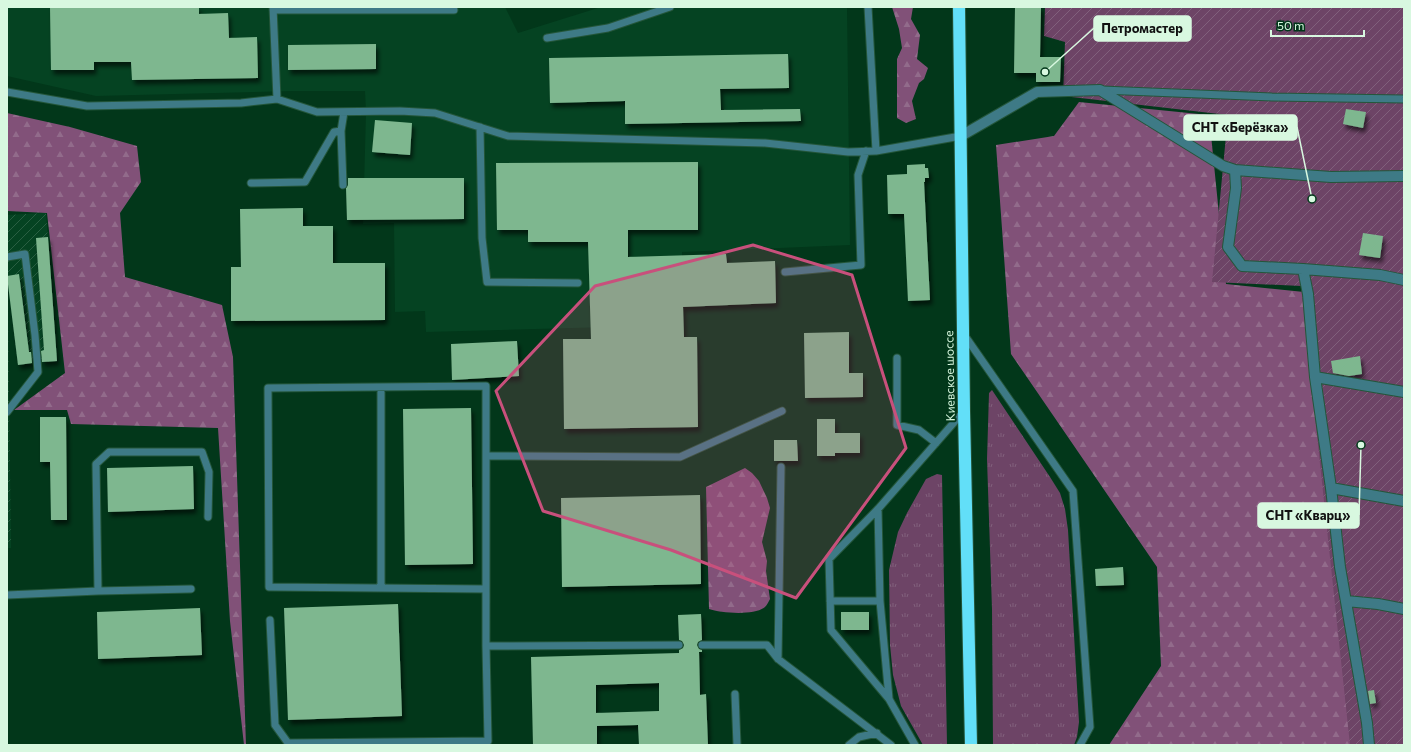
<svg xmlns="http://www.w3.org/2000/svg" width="1411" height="752" font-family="Commissioner,sans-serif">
<defs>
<pattern id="industrial-furrows" width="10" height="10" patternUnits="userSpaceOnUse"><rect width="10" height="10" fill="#054322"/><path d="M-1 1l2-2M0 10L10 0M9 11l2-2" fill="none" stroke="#295f42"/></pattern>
<pattern id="grass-tufts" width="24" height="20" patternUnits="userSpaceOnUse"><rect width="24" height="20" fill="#6d4466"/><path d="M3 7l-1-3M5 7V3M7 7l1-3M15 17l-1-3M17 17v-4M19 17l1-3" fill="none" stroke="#81607c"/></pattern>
<pattern id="forest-firs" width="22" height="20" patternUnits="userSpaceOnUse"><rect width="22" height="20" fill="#815178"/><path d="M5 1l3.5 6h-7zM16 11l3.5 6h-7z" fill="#926b8b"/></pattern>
<pattern id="garden-furrows" width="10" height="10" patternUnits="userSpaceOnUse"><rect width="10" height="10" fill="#6d4466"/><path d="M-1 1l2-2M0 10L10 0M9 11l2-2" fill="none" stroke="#81607c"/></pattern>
<filter id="shadow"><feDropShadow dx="2.5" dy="4.5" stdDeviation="2" flood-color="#0009"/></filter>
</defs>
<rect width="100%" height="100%" fill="#02371a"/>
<path fill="#054322" d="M7,7H505L518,33L601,7H847L850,245L682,252L683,325L426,332L425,311L395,312L394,223L363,224L366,112L365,91H294L96,96L7,76Z"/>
<path fill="url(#industrial-furrows)" d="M46,213L57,361L18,365L7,276V215Z
M7,311H8L11,548H7Z"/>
<path fill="url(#grass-tufts)" d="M992,390L1050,477L1060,493L1065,509L1068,530L1079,722L1077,737L1074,745H993L992,609L987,459L989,393Z
M937,474L942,475L947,745H923L901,706L893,675L890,645L889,570L898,532L907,513L926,479Z"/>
<path fill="url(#forest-firs)" d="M892,7H913L911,19L920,35L917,59L928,68L924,79L919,83L912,101L916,119L906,123L897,118V59L902,48L899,29Z
M1079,102L1209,115L1226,284L1304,292L1354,745H1109L1161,666L1157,567L1011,354L996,145L1054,136Z
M7,113L70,127L137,146L141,182L120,213L125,277L222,305L233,357L246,745H244L230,621L218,428L71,424L67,410H14L65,373L47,213L7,211Z
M745,468L752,473L759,481L767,498L770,508L762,542L767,561L766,571L770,599C769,601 767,605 765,607C754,616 721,613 709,609L706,487Z"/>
<path fill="url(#garden-furrows)" d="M1045,7H1404V745H1350L1301,286L1212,282L1228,115L1063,96L1065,42L1044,36Z"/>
<path fill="#7eb78f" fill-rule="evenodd" filter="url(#shadow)" d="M50,7H199V14L228,13L229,38L257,37L258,78L132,80L131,62H94V70H51Z
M1015,7H1041L1040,57H1061L1060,82H1036V73H1014Z
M376,44V69L288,70V45Z
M788,54L789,88L720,89L721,110L800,109L801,121L625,124V101L550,103L549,58Z
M1346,109L1366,112L1363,128L1343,124Z
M375,120L412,123L410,155L372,152Z
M698,162V230H628V257L726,254L727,263L775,261L776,303L683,307L684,337H697L698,427L564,429L563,339H591L588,242H528V230H497L496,163Z
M925,164V168H928L929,178H925V182H924L930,300L908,301L904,214H888L887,175L907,174V165Z
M348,178H464V219L347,220L346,188L348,185Z
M303,208V226H333V263H385V320L231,321V267H241L240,209Z
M1363,233L1383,236L1380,258L1359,255Z
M48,237L57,361L42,362L41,351L44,350L36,238Z
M19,274L29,352H31L32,363L18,365L7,276Z
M849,332V373H863V397L805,398L804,333Z
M517,341L519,376L452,380L451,344Z
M1360,356L1362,374L1349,376L1333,373L1331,361Z
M471,408L473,564L405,565L403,409Z
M40,417H66L67,520H51L50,462H40Z
M817,419H835V433H860V453H835V456H817Z
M774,440H797L798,461H774Z
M193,466L194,509L108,512L107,468Z
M700,495L701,584L562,587L561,498Z
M1123,567L1124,585L1096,586L1095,569Z
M398,604L402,716L288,720L284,608Z
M200,608L202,655L98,659L97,612Z
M841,612H869V630H841Z
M701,614L702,640L698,642L697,645L699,649L702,650V652H699L700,695L706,694L708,745H639L638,725L597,726V745H533L531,657L679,653V650L683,648L684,645L682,641L679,640L678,615ZM659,683V711L596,713V685Z
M1374,690L1376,703L1370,704L1368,691Z"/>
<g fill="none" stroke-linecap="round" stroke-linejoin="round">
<g stroke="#24563a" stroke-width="9">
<path id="lane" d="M273,7L277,99L317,112L400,111L435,113L508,136L765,143L848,152L876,151L961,136
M868,7L876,151
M273,10H454
M547,38L608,28L670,7
M1102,90L1272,97L1404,99
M7,92L87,106L241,103L277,99
M480,127L482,238L487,282L578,283
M251,183L305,182L334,132L341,131
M343,185L341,131L344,112
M7,257L25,254L35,335L38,372L7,412
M785,272L861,265L858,175L866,151
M965,336L1073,491L1090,727L1080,745
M897,358V425L919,430L936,443
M486,456V386L268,388L269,587L486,589V456L680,457L782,411
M878,509L880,601L889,698
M381,588V387
M98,591L96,464L109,452H202L209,472L208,517
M7,595L98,591L191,589
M830,601H880
M270,620L275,725L288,743L488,741L486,646V589
M702,645H767L778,659L891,745
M486,646L679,645
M778,659L781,467
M735,694L737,745
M849,745L859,737L877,733
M915,745L889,699L831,630L829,559L878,509L964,411"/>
</g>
<g stroke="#24563a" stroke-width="12">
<path id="street" d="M961,136L1037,92L1100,90L1223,166L1235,170L1331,177L1404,176
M1235,170L1236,188L1228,247L1242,266L1303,269L1308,294L1315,377L1331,488L1340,567L1367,723L1369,745
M1303,269L1380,275L1404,280
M1315,377L1404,392
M1331,488L1404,501
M1346,601L1378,604L1404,609"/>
</g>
<g stroke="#24563a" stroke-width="14">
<path id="highway" d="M959,7L964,411L971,745"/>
</g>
<use href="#lane" stroke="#3e7a86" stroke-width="7"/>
<use href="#street" stroke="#3e7a86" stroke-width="10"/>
<use href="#highway" stroke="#62dff8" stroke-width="12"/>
</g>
<path fill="#c8507c" fill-opacity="0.2" stroke="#c8507c" stroke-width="3" stroke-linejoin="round" d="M753,245L852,275L906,448L796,598L671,550L543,511L496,391L595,286Z"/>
<g text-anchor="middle" stroke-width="4" stroke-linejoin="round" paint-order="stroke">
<g font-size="12" fill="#d8f8e0" stroke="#02371a">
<text transform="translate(950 376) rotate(-91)" y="4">Киевское шоссе</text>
</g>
</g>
<path fill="none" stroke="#d8f8e0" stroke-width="1.5" d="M1045 72L1094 28M1312 199L1297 127M1361 445L1359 515"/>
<g fill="#d8f8e0" stroke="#02371a" stroke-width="1.5">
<circle cx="1045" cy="72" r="4"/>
<circle cx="1312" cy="199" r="4"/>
<circle cx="1361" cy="445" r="4"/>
</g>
<g fill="#d8f8e0" stroke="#d8f8e0" stroke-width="1.5">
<rect x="1094" y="16" width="97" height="25" rx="4"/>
<rect x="1184" y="115" width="113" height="25" rx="4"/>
<rect x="1258" y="503" width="101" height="25" rx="4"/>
</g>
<g font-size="13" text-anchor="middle" font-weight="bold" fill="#111">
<text x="1142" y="33">Петромастер</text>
<text x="1240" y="132">СНТ «Берёзка»</text>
<text x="1308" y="520">СНТ «Кварц»</text>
</g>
<rect width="1411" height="752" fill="none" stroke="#d8f8e0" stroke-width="16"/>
<path d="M1271 30v6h93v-6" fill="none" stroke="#d8f8e0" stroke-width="2"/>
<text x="1277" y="30" font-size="12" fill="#d8f8e0" stroke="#02371a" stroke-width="3" paint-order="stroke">50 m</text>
</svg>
